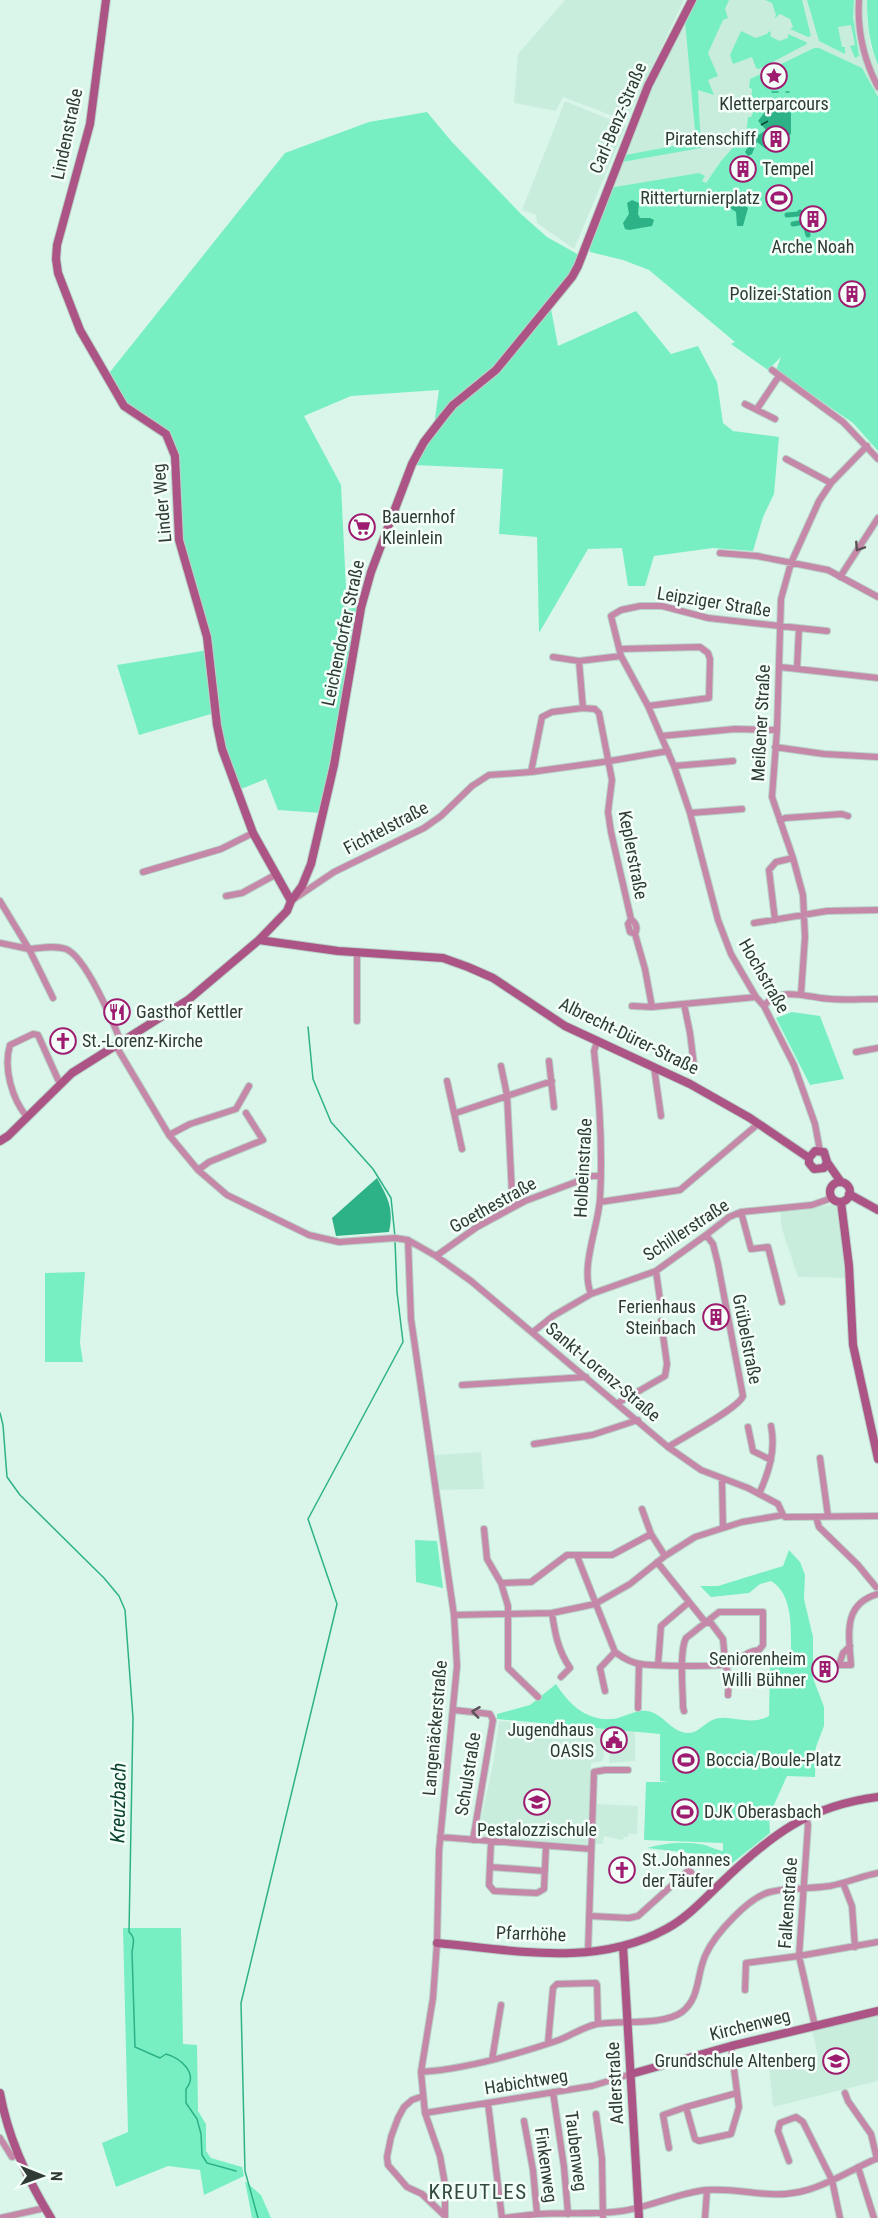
<svg xmlns="http://www.w3.org/2000/svg" width="878" height="2218" font-family="'Roboto Condensed',sans-serif">
<rect width="100%" height="100%" fill="#daf6ea"/>
<path fill="#c9eddd" d="M565,0H684L626,121L563,97L556,111L514,103L518,54Z
M694,0H867V19L870,45L878,65V97L814,48L750,79L749,89H752V103H757L751,117H748L746,133L721,161L706,183L701,181L609,188L651,87Z
M565,101L626,126L574,249L537,223L536,215L522,210Z
M840,1204L850,1278L798,1277L782,1229L780,1210Z
M481,1452L484,1489L440,1490L434,1455Z
M499,1721L606,1729L603,1761L591,1763L587,1844L477,1838L493,1764Z
M610,1727L635,1729V1761L609,1763Z
M597,1804L638,1806L637,1834H628V1837H624L623,1840L604,1836L603,1844H595Z
M878,2014V2081L773,2107L769,2067L818,2056L812,2031Z"/>
<path fill="#78efc2" d="M696,0H729L725,9L728,18L723,20L708,53L718,76L708,80L714,95L698,90L701,148L622,162L625,155L696,142L685,21Z
M765,0H802L811,36L808,37L790,29L793,27L790,19L780,14L774,19L776,15L772,3Z
M807,0H854L853,17L859,56L855,58L850,46L855,45L851,25L838,27L842,47H845V54L819,41Z
M867,0H878V65C869,43 867,23 867,0Z
M741,31L756,38L767,34L769,31L771,33L770,36L779,41L788,38V34L806,42L807,44L759,69L756,68L752,57L733,64L730,55Z
M814,48H819L862,68L878,97V451L853,423L776,370L781,357L768,370L731,344L735,342L649,270L623,260L590,252V247L588,246L609,188L699,173L705,176L702,181L706,183L721,161L746,133L748,117H751L757,103H751L752,89L749,88L750,79Z
M427,112L452,142L521,214L547,237L579,255L570,274L500,362L434,425L439,390L351,396L304,416L341,485L347,609L360,607L321,813L278,810L266,779L236,791L211,714L139,735L117,665L208,650L180,537L171,437L125,408L106,377L285,153L369,122Z
M551,309L558,346L636,311L671,354L698,346L717,382L723,423L733,431L779,437L774,494L763,517L753,551L713,548L654,556L645,586H628L622,548L588,549L539,633L537,537L499,534L503,469L414,465L445,417Z
M792,1012L820,1016L844,1079L810,1085L776,1018Z
M85,1272L80,1343L83,1362H45V1273Z
M415,1540L437,1541L443,1588L416,1582Z
M789,1550L800,1562L805,1575L804,1599L813,1637V1678L824,1707V1726L816,1747L815,1777L787,1776L769,1816L770,1833L731,1864L723,1857L647,1848C664,1843 686,1841 705,1845C711,1847 717,1850 723,1851V1843L644,1840L646,1782H668L660,1781V1734L497,1719V1714L530,1705L556,1684C569,1704 586,1721 612,1719C624,1718 635,1709 647,1711C663,1713 671,1732 687,1733C699,1734 704,1722 715,1719C731,1714 750,1727 769,1716L770,1664L791,1663C790,1637 796,1596 771,1581L760,1584L749,1593L711,1597L700,1586H718L783,1566Z
M123,1928H181L183,2044L197,2045L198,2111L206,2124V2151L211,2158L242,2167L244,2176L204,2195L200,2170L168,2166L116,2187L102,2143L128,2132Z
M245,2181L261,2195L271,2218H252Z"/>
<path fill="#2db288" d="M767,100L791,113V134L774,146L771,145L766,149L757,142L752,154L748,156L745,152C750,142 757,135 766,130L758,121L764,113V106Z
M632,200L639,203L638,214L640,218H650L654,220L652,226L629,230L625,229L623,223L629,214L627,203Z
M731,201L738,205L743,204L748,208L743,226H737L736,212L730,208L729,204Z
M377,1178C388,1198 394,1208 389,1232L336,1236L332,1218Z"/>
<g fill="none" stroke-linecap="round" stroke-linejoin="round">
<path stroke="#2db288" stroke-width="1.5" d="M772,92H778
M786,92H789
M308,1027L313,1079L331,1122L373,1169L391,1198L395,1237
M0,1413L3,1425L7,1477L20,1495L104,1578L119,1596L125,1610L133,1718L129,1932C136,1938 133,1944 132,1952L135,2047L160,2058L166,2054C180,2058 199,2073 186,2089V2103L197,2119L201,2134L202,2155L207,2163L236,2171
M258,2218L245,2171L241,2003L337,1604L308,1519L403,1342L397,1292L395,1241"/>
<path stroke="#2db288" stroke-width="5" d="M787,215L798,214L800,212L803,213
M793,224L805,222
M812,227H818
M806,228L808,235"/>
<path stroke="#0b4230" stroke-width="1.5" stroke-dasharray="8 6" stroke-linecap="butt" d="M765,104L770,112
M761,125L768,121"/>
<g stroke="#b8d1c6" stroke-width="8">
<path id="street" d="M859,0C857,31 864,60 878,87
M772,370L843,422L878,459
M745,404L775,419
M757,409L779,376
M786,459L831,483
M720,553L757,556L828,570L878,597
M840,577L878,518
M799,628L827,631
M619,649L700,647L708,653L710,659L709,698L648,706
M553,657L579,661L621,656
M579,661L583,708L595,709L599,713L612,780L608,812L611,832L631,919L628,924L630,932L635,934L645,969L652,1007
M780,667L878,678
M797,668L799,628L708,618L662,606H640L621,610L611,616L621,656L648,706L674,766L690,813L718,920L731,954L756,997L764,1006L794,1065L815,1124L820,1151
M662,736L735,729L777,730
M775,747L824,754L878,757
M674,766L733,761
M531,772L542,717L552,712L583,708
M690,813L742,809
M780,821L785,818L842,814L848,816
M143,872L221,849L253,833
M226,896L242,893L275,875
M294,899L334,872L424,828L441,816L472,786L489,775L531,772L610,761L668,751
M0,901L29,949C41,948 55,945 66,949C86,957 113,1022 121,1042
M631,919C636,923 638,928 635,934
M775,920L769,870L776,862L793,858
M754,923L827,911L878,910
M0,943L29,949L53,998
M357,953V1021
M801,994L805,937L803,895L793,858L772,797L777,730L781,599L791,563L819,501L831,483L867,446
M684,1004L690,1033L694,1065
M632,1006L652,1007L756,997
M764,1006C780,985 809,998 831,999C847,1000 862,999 878,999
M116,1046L169,1135L198,1170L227,1195L309,1235L339,1242L395,1238L408,1240L436,1256L471,1281L668,1447L701,1470L748,1488L778,1504L783,1515
M856,1052L878,1048
M549,1061L554,1107
M501,1066L507,1095L512,1194L516,1206
M654,1067L661,1116
M447,1081L462,1149
M456,1113L552,1081
M27,1117C12,1099 3,1068 10,1045L33,1034L38,1035L60,1084
M169,1135L190,1124L236,1109L249,1086
M198,1170L209,1162L263,1140L246,1113
M600,1202L680,1190L758,1124
M741,1212L751,1249L768,1247L782,1302
M408,1240L411,1319L454,1615L457,1666L439,1851L437,1943L433,1998L421,2072L425,2113L440,2156L445,2184V2218
M436,1256L477,1227L525,1201L592,1176H601
M656,1271L660,1300
M591,1294C580,1267 598,1228 600,1199C603,1147 600,1102 594,1051L597,1042
M533,1332L553,1316L591,1294L656,1271L706,1235L729,1217L741,1212L812,1205L832,1198
M462,1385L586,1377
M618,1403L665,1376L667,1364L661,1321
M748,1427L753,1451L771,1460
M534,1444L592,1435L638,1420
M668,1447C682,1438 739,1408 743,1396L718,1264L713,1244L706,1235
M820,1458L828,1516
M722,1479L723,1528
M759,1494C769,1472 776,1450 771,1426
M642,1509L651,1534L665,1556
M816,1517L819,1527L858,1565L876,1587
M484,1529L487,1559L501,1583L508,1606V1668L538,1697
M577,1556L615,1652C623,1658 631,1663 641,1664C653,1666 721,1667 730,1664C742,1659 744,1652 759,1650L763,1645V1612H719L686,1638C679,1651 683,1690 683,1707L684,1711
M657,1562L706,1623H711L723,1639L725,1660L731,1663
M501,1583L531,1582L567,1555H612L651,1534
M552,1613C555,1634 558,1650 570,1668L561,1677
M454,1615L552,1613L595,1604L630,1584L665,1556L695,1537L742,1522L783,1515L785,1517L878,1516
M850,1646L843,1653L839,1665H851C849,1635 842,1604 878,1594
M658,1665L661,1626L688,1603
M725,1665L729,1675L728,1695
M605,1691L600,1668L615,1652
M638,1708L639,1664
M454,1710L490,1714L493,1720L473,1840
M806,1817L808,1825L799,1956L815,2026
M440,1837L591,1849
M491,1842L489,1885L494,1891L537,1893L544,1889L546,1846
M490,1867L545,1871
M843,1883L852,1906L855,1947
M590,1916L629,1918L638,1916L689,1870L695,1877L689,1881H676
M588,1951L594,1772L605,1770H628
M745,1990L746,1963L799,1956L878,1942
M548,2043L553,1988L557,1984L596,1983L597,1985L598,2024
M492,2060L501,2005
M421,2072C467,2069 515,2055 559,2040C572,2035 583,2027 597,2024C619,2020 663,2026 682,2012C701,1997 696,1974 706,1954C715,1934 749,1897 770,1892C790,1887 810,1889 830,1886C846,1883 862,1876 878,1873
M553,2092L564,2167L568,2214
M845,2093L848,2101L871,2134L877,2159
M423,2096L412,2100L404,2107L398,2118L391,2137L387,2157L388,2165L407,2187L422,2194L445,2216
M488,2103L502,2218
M686,2107L737,2093
M425,2113L592,2086L631,2074
M596,2114L602,2159L603,2218
M524,2121L533,2170L537,2214
M0,2138L12,2157L17,2155
M669,2148L663,2115L686,2107L695,2139L699,2141L731,2134L739,2107L731,2046
M789,2161L778,2131L780,2123L796,2117L803,2122L832,2180L840,2218
M858,2167L874,2218
M0,2218L45,2208
M503,2218C515,2217 527,2215 539,2214C567,2212 594,2215 622,2211C651,2207 677,2193 706,2190C742,2187 770,2201 807,2190C832,2183 854,2168 878,2158
M705,2218L707,2190"/>
</g>
<g stroke="#b8d1c6" stroke-width="10">
<path id="secondary" d="M106,0L90,124L57,245L56,259L58,273L80,330L124,406L166,434L175,456L179,540L207,637L217,725L222,749L253,833L291,901
M259,940L338,951L443,958L468,967L493,978L565,1026L690,1084L750,1118L809,1158V1163L814,1169L824,1168L827,1162
M0,1141L8,1136L72,1073L188,1000L259,940L287,911L291,901L302,886L311,864L334,765L361,608L371,572L412,464L424,442L444,416L453,405L496,370L572,277L578,266L648,86L692,0
M809,1158L815,1151L824,1152L827,1162L841,1182
M830 1192a10 10 0 1 1 20 0a10 10 0 1 1-20 0Z
M849,1194L878,1210
M841,1202L849,1266L853,1345L878,1459
M437,1943C513,1950 595,1968 666,1929C687,1918 704,1899 722,1882C771,1835 808,1806 878,1797
M623,1946L639,2218
M631,2074L731,2046L878,2011
M0,2093C8,2138 27,2179 51,2218"/>
</g>
<use href="#street" stroke="#c588a8" stroke-width="6"/>
<use href="#secondary" stroke="#ac5485" stroke-width="8"/>
</g>
<defs><path id="oneway-chevron" d="M-2-3.5L2.5 0L-2 3.5" fill="none" stroke-width="1.6" stroke-linecap="round" stroke-linejoin="round" transform="scale(1.5)"/></defs>
<g stroke="#5d5258">
<use href="#oneway-chevron" transform="translate(859 547) rotate(123)"/>
<use href="#oneway-chevron" transform="translate(476 1712) rotate(-173)"/>
</g>
<defs>
<g id="sight-ring" transform="scale(1.35)"><circle r="9.5" fill="#f4fffa" stroke="#9e1c6f" stroke-width="1.5"/><path d="M0-6L1.8-2.2L6-1.7L2.9 1.2L3.7 5.4L0 3.3L-3.7 5.4L-2.9 1.2L-6-1.7L-1.8-2.2Z" fill="#9e1c6f"/></g>
<g id="building-ring" transform="scale(1.35)"><circle r="9.5" fill="#f4fffa" stroke="#9e1c6f" stroke-width="1.5"/><path d="M-4-6H4V6H1V3H-1V6H-4ZM-2.5-4.3h1.7v1.8h-1.7ZM.8-4.3h1.7v1.8H.8ZM-2.5-1h1.7V.8h-1.7ZM.8-1h1.7V.8H.8Z" fill="#9e1c6f"/></g>
<g id="stadium-ring" transform="scale(1.35)"><circle r="9.5" fill="#f4fffa" stroke="#9e1c6f" stroke-width="1.5"/><path d="M0-5a6.5 5 0 1 0 0 10a6.5 5 0 1 0 0-10ZM-3.5-1.8h7v3.6h-7Z" fill="#9e1c6f"/></g>
<g id="supermarket-ring" transform="scale(1.35)"><circle r="9.5" fill="#f4fffa" stroke="#9e1c6f" stroke-width="1.5"/><path d="M-6-5.5h2.5l.6 2H6L4.5 2H-2.5L-4.4-4H-6ZM-1.5 3.2a1.3 1.3 0 1 0 .1 0ZM3 3.2a1.3 1.3 0 1 0 .1 0Z" fill="#9e1c6f"/></g>
<g id="restaurant-ring" transform="scale(1.35)"><circle r="9.5" fill="#f4fffa" stroke="#9e1c6f" stroke-width="1.5"/><path d="M-5-6h1v4h1v-4h1v4h1v-4h1v5L-1.5 .5V6h-2V.5L-5-1ZM5-6V6H3V1.5H1.5Q1.5-4 5-6Z" fill="#9e1c6f"/></g>
<g id="church-ring" transform="scale(1.35)"><circle r="9.5" fill="#f4fffa" stroke="#9e1c6f" stroke-width="1.5"/><path d="M-1.2-6h2.4v3.5h3.3v2.4h-3.3V6h-2.4V-.1h-3.3v-2.4h3.3Z" fill="#9e1c6f"/></g>
<g id="civic-ring" transform="scale(1.35)"><circle r="9.5" fill="#f4fffa" stroke="#9e1c6f" stroke-width="1.5"/><path d="M-.6-6.5H3V-4.5H.6V-3L4-1V1h2V6H-6V1h2V-1L-.6-3ZM-1.2 2.5V6h2.4V2.5Z" fill="#9e1c6f"/></g>
<g id="school-ring" transform="scale(1.35)"><circle r="9.5" fill="#f4fffa" stroke="#9e1c6f" stroke-width="1.5"/><path d="M0-5L7-2L0 1L-7-2ZM-4 1L0 2.5L4 1V4Q0 6-4 4Z" fill="#9e1c6f"/></g>
</defs>
<g fill-rule="evenodd">
<use href="#sight-ring" x="774" y="76"/>
<use href="#building-ring" x="776" y="139"/>
<use href="#building-ring" x="743" y="169"/>
<use href="#stadium-ring" x="779" y="198"/>
<use href="#building-ring" x="813" y="219"/>
<use href="#building-ring" x="852" y="294"/>
<use href="#supermarket-ring" x="362" y="527"/>
<use href="#restaurant-ring" x="117" y="1012"/>
<use href="#church-ring" x="63" y="1041"/>
<use href="#building-ring" x="716" y="1317"/>
<use href="#building-ring" x="825" y="1669"/>
<use href="#civic-ring" x="614" y="1740"/>
<use href="#stadium-ring" x="686" y="1760"/>
<use href="#school-ring" x="537" y="1802"/>
<use href="#stadium-ring" x="685" y="1812"/>
<use href="#church-ring" x="622" y="1870"/>
<use href="#school-ring" x="836" y="2061"/>
</g>
<g text-anchor="middle" stroke-width="5" stroke-linejoin="round" paint-order="stroke">
<g font-size="18" fill="#303b36" stroke="#f4fffa" text-anchor="end">
<text x="774" y="110" text-anchor="middle">Kletterparcours</text>
<text x="756" y="145">Piratenschiff</text>
<text x="762" y="175" text-anchor="start">Tempel</text>
<text x="760" y="204">Ritterturnierplatz</text>
<text x="813" y="253" text-anchor="middle">Arche Noah</text>
<text x="832" y="300">Polizei-Station</text>
<text x="382" y="523" text-anchor="start">Bauernhof<tspan x="382" dy="21">Kleinlein</tspan></text>
<text x="136" y="1018" text-anchor="start">Gasthof Kettler</text>
<text x="82" y="1047" text-anchor="start">St.-Lorenz-Kirche</text>
<text x="696" y="1313">Ferienhaus<tspan x="696" dy="21">Steinbach</tspan></text>
<text x="806" y="1665">Seniorenheim<tspan x="806" dy="21">Willi Bühner</tspan></text>
<text x="594" y="1736">Jugendhaus<tspan x="594" dy="21">OASIS</tspan></text>
<text x="706" y="1766" text-anchor="start">Boccia/Boule-Platz</text>
<text x="704" y="1818" text-anchor="start">DJK Oberasbach</text>
<text x="537" y="1836" text-anchor="middle">Pestalozzischule</text>
<text x="642" y="1866" text-anchor="start">St.Johannes<tspan x="642" dy="21">der Täufer</tspan></text>
<text x="816" y="2067">Grundschule Altenberg</text>
</g>
<g font-size="18" fill="#303b36" stroke="#f4fffa">
<text transform="translate(618 118) rotate(-67)" y="6">Carl-Benz-Straße</text>
<text transform="translate(67 134) rotate(-78)" y="6">Lindenstraße</text>
<text transform="translate(162 503) rotate(-95)" y="6">Linder Weg</text>
<text transform="translate(714 602) rotate(9)" y="6">Leipziger Straße</text>
<text transform="translate(343 633) rotate(-78)" y="6">Leichendorfer Straße</text>
<text transform="translate(761 723) rotate(-87)" y="6">Meißener Straße</text>
<text transform="translate(386 828) rotate(-28)" y="6">Fichtelstraße</text>
<text transform="translate(633 855) rotate(79)" y="6">Keplerstraße</text>
<text transform="translate(764 976) rotate(60)" y="6">Hochstraße</text>
<text transform="translate(629 1036) rotate(26)" y="6">Albrecht-Dürer-Straße</text>
<text transform="translate(583 1168) rotate(-87)" y="6">Holbeinstraße</text>
<text transform="translate(493 1205) rotate(-29)" y="6">Goethestraße</text>
<text transform="translate(686 1230) rotate(-33)" y="6">Schillerstraße</text>
<text transform="translate(747 1339) rotate(79)" y="6">Grübelstraße</text>
<text transform="translate(603 1372) rotate(40)" y="6">Sankt-Lorenz-Straße</text>
<text transform="translate(435 1728) rotate(-85)" y="6">Langenäckerstraße</text>
<text transform="translate(468 1774) rotate(-81)" y="6">Schulstraße</text>
<text transform="translate(788 1903) rotate(-86)" y="6">Falkenstraße</text>
<text transform="translate(531 1934) rotate(2)" y="6">Pfarrhöhe</text>
<text transform="translate(750 2025) rotate(-14)" y="6">Kirchenweg</text>
<text transform="translate(526 2082) rotate(-9)" y="6">Habichtweg</text>
<text transform="translate(615 2083) rotate(-93)" y="6">Adlerstraße</text>
<text transform="translate(576 2151) rotate(83)" y="6">Taubenweg</text>
<text transform="translate(546 2165) rotate(82)" y="6">Finkenweg</text>
</g>
<g font-size="20" font-style="italic" fill="#0b4230" stroke="#f4fffa">
<text transform="translate(118 1803) rotate(-89)" y="7">Kreuzbach</text>
</g>
<g font-size="21" letter-spacing="1.5" fill="#344b41" stroke="#f4fffa">
<text x="478" y="2199">KREUTLES</text>
</g>
</g>
<g transform="translate(42 2176) rotate(91)" stroke="#f4fffa" stroke-width="4.5" paint-order="stroke">
<path d="M0-4.5L10 22L0 15L-10 22Z" fill="#303b36"/>
<text y="-9" font-size="16" font-weight="bold" text-anchor="middle" fill="#303b36">N</text>
</g>
</svg>
